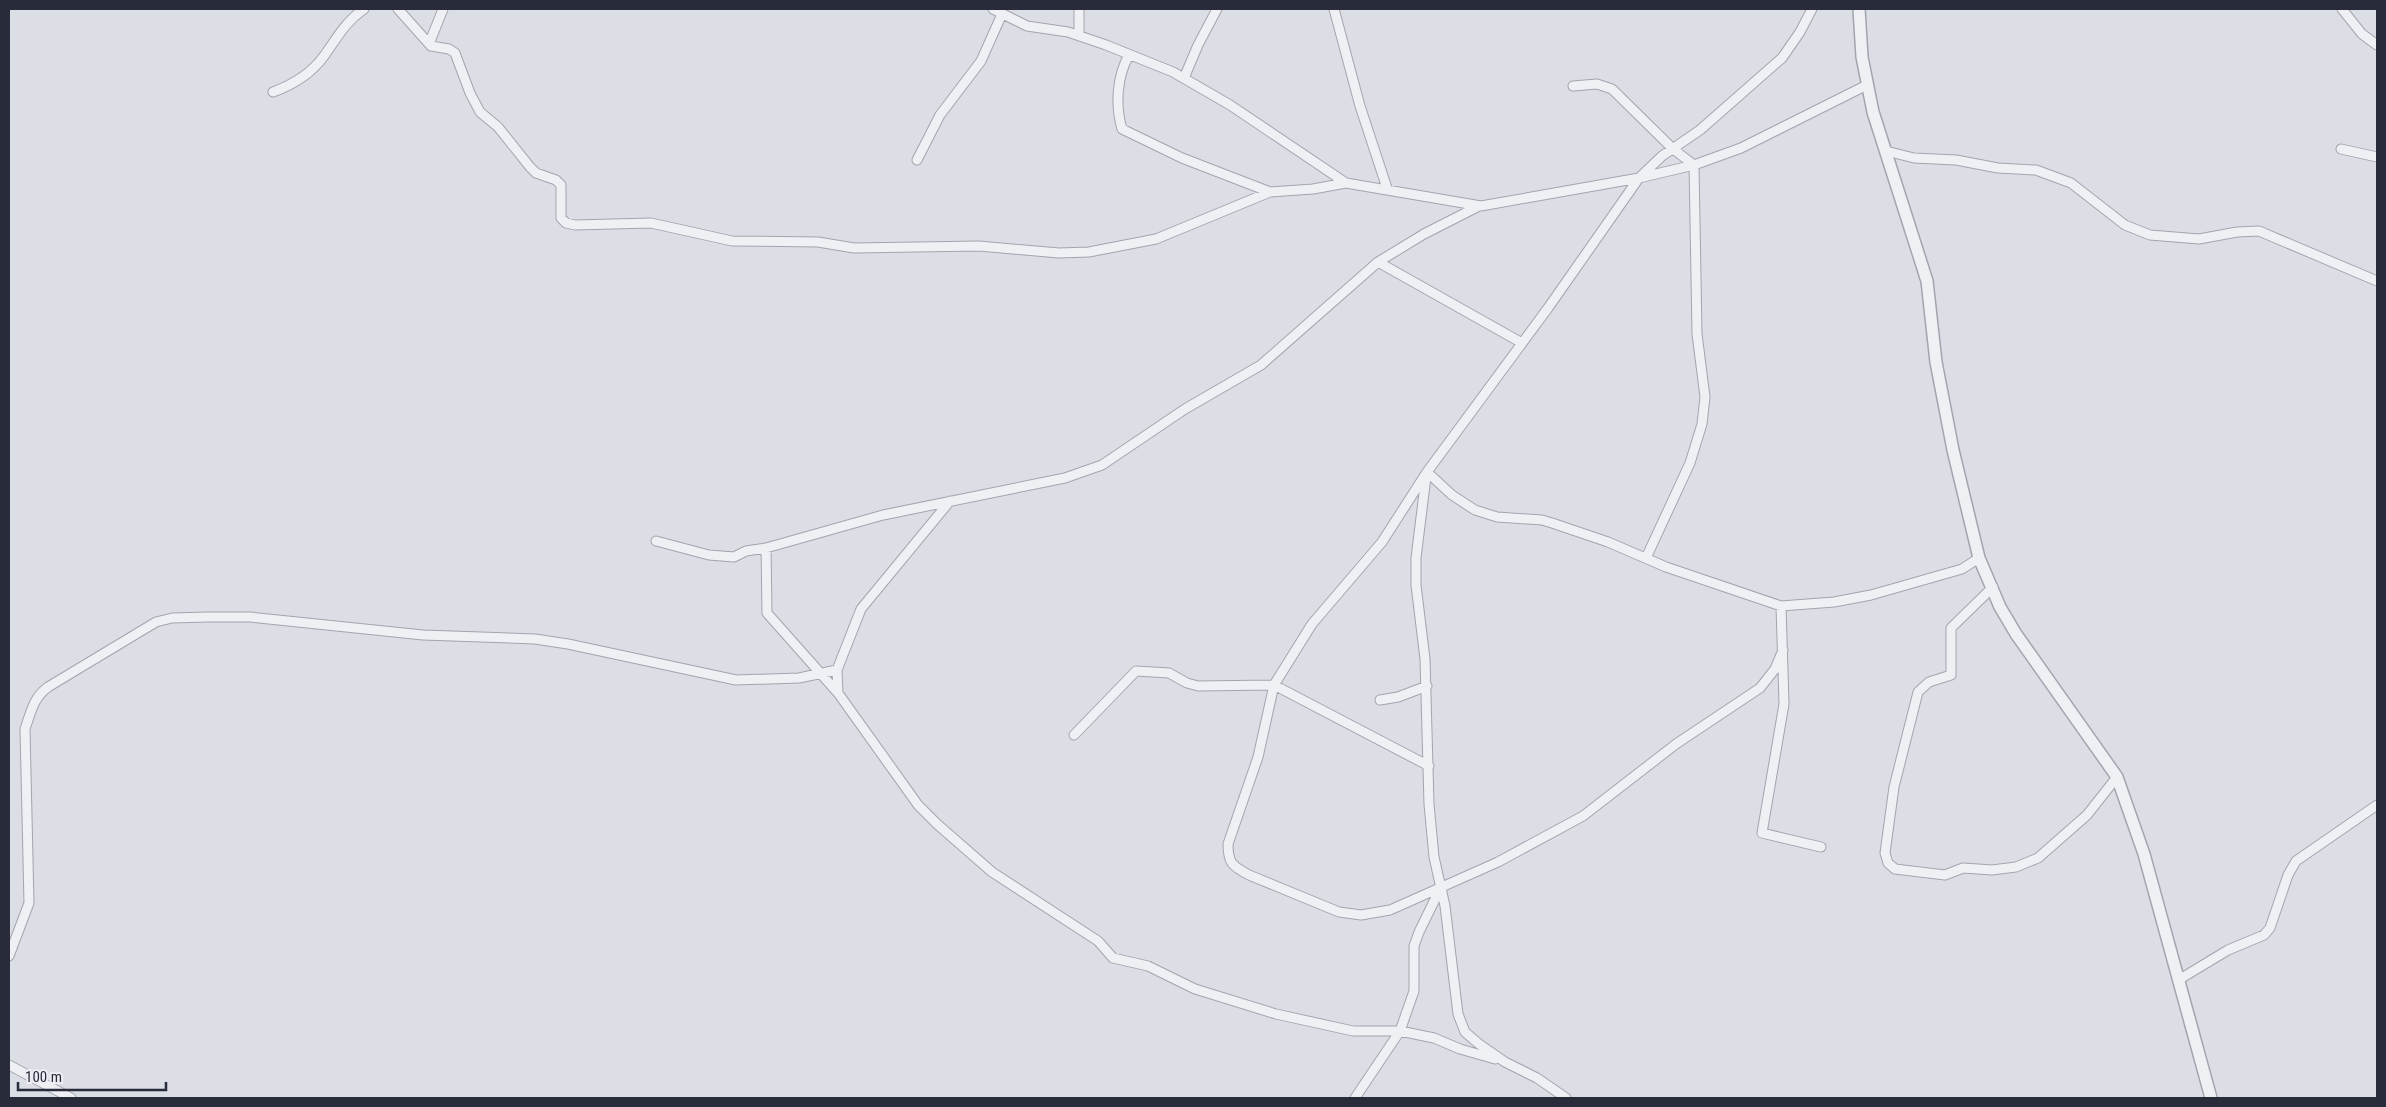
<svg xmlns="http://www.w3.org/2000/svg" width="2386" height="1107" font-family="'Roboto Condensed',sans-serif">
<rect width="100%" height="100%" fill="#dcdee5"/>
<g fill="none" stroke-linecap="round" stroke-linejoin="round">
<g stroke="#a2a5ae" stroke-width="11">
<path id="minor" d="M398,9L431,46L449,49L455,53L470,93L480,112L498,127L530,167L536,173L556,180L561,185V218L566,223L575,225L651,223L732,241L818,242L854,248L979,246L1059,253L1089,252L1156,239L1270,192L1313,189L1346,183L1481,206L1639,178L1694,165L1741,148L1867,85
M993,9L1027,26L1068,32L1106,45L1173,72L1230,105L1346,183
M1334,9L1360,106L1387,188
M2342,9L2362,34L2377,45
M1079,36V9
M429,44L443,9
M1129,55C1117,76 1115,105 1122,129L1182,158L1270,192
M1184,78L1198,45L1217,9
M1573,86L1597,84L1612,89L1673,149L1694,165L1697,334L1705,397L1702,424L1690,463L1646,558
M273,92C292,85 311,74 324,56C337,38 345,22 364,9
M2341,149L2377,157
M1886,151L1914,158L1956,160L1998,168L2036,170L2071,183L2125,225L2150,235L2199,239L2237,232L2259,231L2377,281
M917,160L940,115L981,61L1002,14
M1378,262L1522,343
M1427,472L1452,495L1475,510L1497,517L1542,520L1552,523L1608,542L1666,567L1781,606L1834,602L1871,595L1962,569L1979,558
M1426,477L1416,558V585L1425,659L1429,804L1434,857L1445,906L1458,1014L1465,1032L1479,1044L1505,1062L1537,1078L1566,1098
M656,541L709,555L734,557L746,551L766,548L883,515L1065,478L1102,465L1185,409L1261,365L1378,262L1424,234L1479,206
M766,548L767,613L838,693L918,805L937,824L992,872L1098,941L1113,958L1148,966L1195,989L1276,1014L1353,1031H1400L1414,991V946L1419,932L1441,887
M1993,587L1951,628V675L1929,682L1918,692L1894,787L1885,853L1888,863L1895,869L1945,875L1963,868L1992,870L2016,867L2038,858L2087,815L2117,777
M1781,606L1784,704L1762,833L1821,847
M1783,650L1775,669L1760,688L1676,744L1583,816L1498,862L1390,910L1361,915L1339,912L1249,875C1232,866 1228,863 1228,844L1258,757L1274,685L1312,624L1382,542L1427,472L1548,308L1639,178L1662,156L1700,130L1782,58L1800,32L1812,9
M838,693L837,670L861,609L950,501
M1380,700L1398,697L1427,686
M1074,735L1136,671L1169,673L1187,683L1198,686L1274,685L1429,766
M9,956L29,903L25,729C31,712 33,698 48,687L156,622L172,618L208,617H250L423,635L535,639L568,644L736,680L799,678L837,670
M2180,979L2228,950L2264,935L2270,928L2288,875L2296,861L2377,805
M9,1065L71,1098
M1355,1098L1400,1031L1434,1038L1460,1049L1495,1059"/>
</g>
<g stroke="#a2a5ae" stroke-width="14">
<path id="tertiary" d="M1859,9L1862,57L1873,112L1927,281L1936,362L1953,450L1979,558L2000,607L2016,634L2117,777L2144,854L2211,1098"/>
</g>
<use href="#minor" stroke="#eef0f4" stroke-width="9"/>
<use href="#tertiary" stroke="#eef0f4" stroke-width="11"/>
</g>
<rect width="2386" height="1107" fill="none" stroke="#272b3a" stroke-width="20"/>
<path d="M18 1082v8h148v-8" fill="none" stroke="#272b3a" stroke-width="2.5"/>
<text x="25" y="1082" font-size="15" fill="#272b3a" stroke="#ebedf3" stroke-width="4" paint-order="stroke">100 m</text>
</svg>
